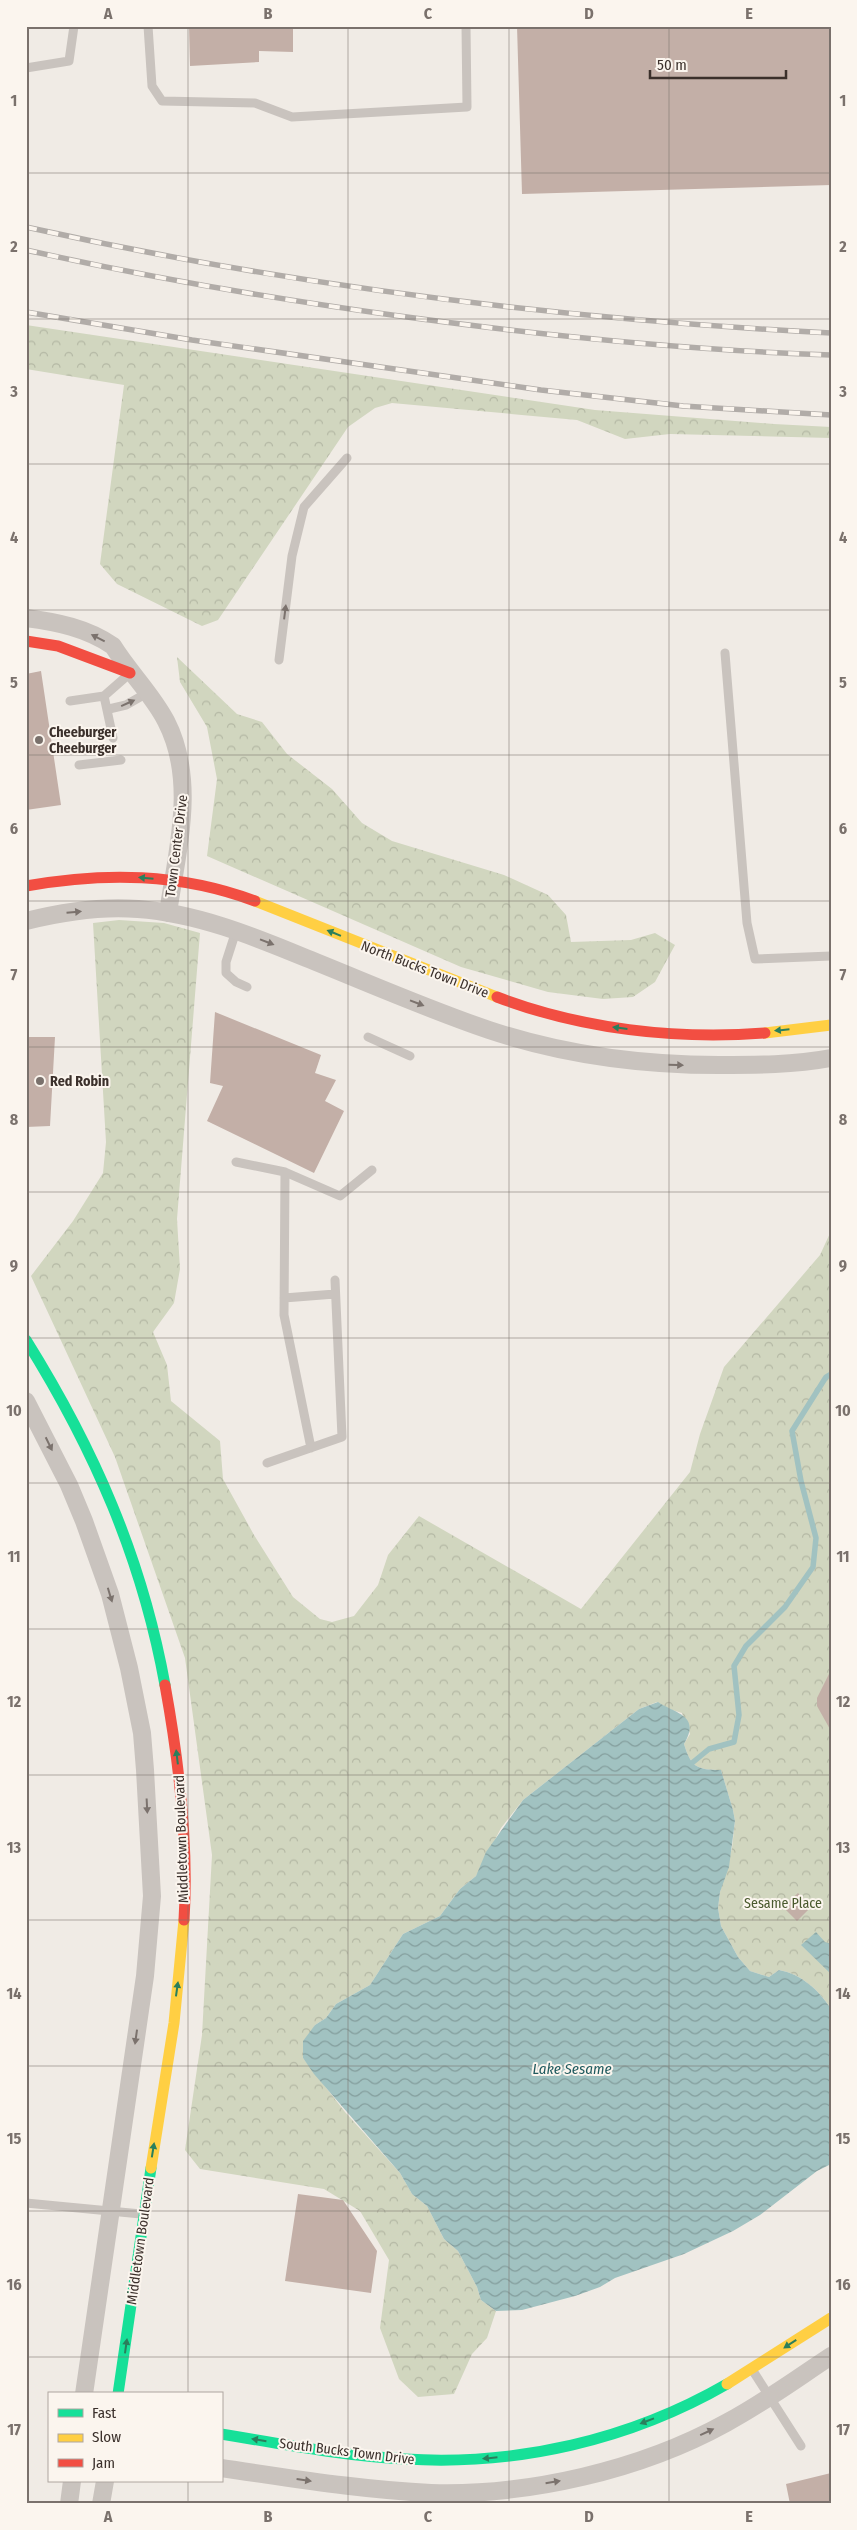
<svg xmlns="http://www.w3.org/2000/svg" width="857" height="2530" font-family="'Fira Sans Condensed',sans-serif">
<defs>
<pattern id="forest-crowns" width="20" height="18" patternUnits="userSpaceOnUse" patternTransform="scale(1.25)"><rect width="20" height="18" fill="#d1d6bf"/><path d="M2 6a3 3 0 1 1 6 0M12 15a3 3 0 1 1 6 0" fill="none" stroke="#b4b8a4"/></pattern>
<pattern id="water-waves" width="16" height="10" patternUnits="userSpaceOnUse" patternTransform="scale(1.25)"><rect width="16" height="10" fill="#a1c2c1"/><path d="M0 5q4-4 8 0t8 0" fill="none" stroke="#849e9d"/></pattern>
</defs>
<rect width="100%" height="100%" fill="#f0ebe5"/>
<path fill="url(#forest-crowns)" d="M26,325L595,410L774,424L831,427V438L670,434L625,439L577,420L392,403L375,408L348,427L218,620L202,626L117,584L100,564L124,385L26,369Z
M177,657L237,714L262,722L287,754L332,789L362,823L392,841L504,875L548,895L566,915L571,942L631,940L655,933L675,945L655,982L633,997L603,999L548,992L461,967L207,856L217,779L207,727L180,682Z
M119,920L164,923L200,933L177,1219L180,1269L174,1303L153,1332L167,1365L171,1401L220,1441L223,1479L254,1535L293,1597L320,1619L332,1622L354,1616L378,1585L388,1555L419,1516L581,1609L690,1472L700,1434L724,1367L820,1255L831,1231V2009C819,1990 801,1974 779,1970L769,1977L750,1971L738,1957L721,1926L718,1908L720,1892L732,1848L735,1821L733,1810L721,1770C697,1770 691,1767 684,1744L690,1734L682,1713L669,1709L657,1702L639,1709L523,1800L501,1828L476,1876L460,1889L440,1916L403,1934L370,1985L336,2004L326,2018L315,2025L303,2058L345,2112L400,2173L412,2194L427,2206L444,2239L458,2251L477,2287L481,2300L496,2311L487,2338L472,2354L454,2394L418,2397L399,2379L380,2328L389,2260L360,2211L324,2189L200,2169L185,2150L202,2035L212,1855L185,1658L115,1457L31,1276L73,1221L103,1173L106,1142L93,923Z"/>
<path fill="url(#water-waves)" d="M658,1702C676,1714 701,1715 684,1744C691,1767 697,1770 721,1770L733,1810L735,1821L729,1867L720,1892L718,1908L721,1926L738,1957L750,1971L769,1977L779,1970C801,1974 819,1990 831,2009V2164L817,2171L760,2215L733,2231L684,2254L615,2278L600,2287L575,2296L522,2310L496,2311L481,2300L477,2287L458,2251L444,2239L427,2206L412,2194L400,2173L314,2074L303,2058V2041L315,2025L326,2018L336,2004L370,1985L403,1934L440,1916L460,1889L476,1876L486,1852L523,1800L639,1709Z
M816,1932L825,1942L831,1944V1974L801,1945Z"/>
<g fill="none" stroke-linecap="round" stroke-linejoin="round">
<path stroke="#a1c2c1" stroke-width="5.5" d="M692,1763L709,1749L734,1742L739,1715L734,1666L746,1646L785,1607L813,1567L816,1538L801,1481L792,1431L826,1377L831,1374"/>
</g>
<path fill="#c3afa7" d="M189,26H293V52L259,51V62L190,66Z
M517,26H831V185L522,194Z
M41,671L61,805L26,810V674Z
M215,1012L321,1055L315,1073L336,1080L325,1101L344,1111L314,1173L207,1121L223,1086L210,1083Z
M26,1037H55L50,1126L26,1127Z
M831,1670V1731L817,1706V1698Z
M798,1893L811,1907L797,1921L783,1907Z
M298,2194L343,2200L377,2251L371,2293L285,2281Z
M831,2473V2504H790L786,2484Z"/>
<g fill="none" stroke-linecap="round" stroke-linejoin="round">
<path stroke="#c9c3be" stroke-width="9" d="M148,26L152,86L162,101L255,103L292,117L467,107L466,26
M26,68L69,61L74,26
M725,653L747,923L755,959L831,956
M279,660L292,556L304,507L347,458
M104,696L128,675
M70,701L104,696L113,738
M109,709L126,705L147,693
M79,765L121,760
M236,931L226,962V973L236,982L247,987
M368,1037L410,1056
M236,1162L285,1172L340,1196L372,1170
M285,1172L284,1315L311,1448
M284,1298L335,1294
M267,1463L342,1437L335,1280
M26,2203L141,2214
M753,2371L801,2446"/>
<path stroke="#c9c3be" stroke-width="18" d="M26,618C57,622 87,628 113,646C129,672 152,694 166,721C197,781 177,850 168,913
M26,921C62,912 101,906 138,909C196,913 253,936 306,958C366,982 427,1009 489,1030C564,1055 639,1065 719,1065C757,1065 793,1065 831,1058
M26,1401L69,1485L84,1521L110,1594L129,1668L142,1733L145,1770L152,1896L145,1976L84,2394
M221,2468C291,2478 361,2490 431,2493C528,2496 641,2470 726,2423C762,2404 796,2379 831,2356
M69,2504L72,2481
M101,2504L105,2481"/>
<path stroke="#16e098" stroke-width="11" d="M26,1340C94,1449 142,1558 165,1685
M118,2394L151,2168
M221,2434C282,2444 343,2456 405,2459C517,2466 630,2440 727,2384"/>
<path stroke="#ffcf43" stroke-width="11" d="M255,901L497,997
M765,1033L831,1025
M151,2168L174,2023L184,1920
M727,2384L831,2318"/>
<path stroke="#f24e42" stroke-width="11" d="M26,641L58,646L130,673
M26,886C105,872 180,873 255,901
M497,997C581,1029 676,1040 765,1033
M165,1685C179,1762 189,1842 184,1920"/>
<g stroke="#b1aca8" stroke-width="5.5">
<path id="rail" d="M26,227C291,286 560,319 831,333
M26,250C147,277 269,298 392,315C538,335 684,350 831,355
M26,312L192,340L541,390L683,406L831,415"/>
</g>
<use href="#rail" stroke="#fbf5ee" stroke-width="4" stroke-dasharray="11" stroke-linecap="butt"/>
</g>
<defs><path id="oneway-solid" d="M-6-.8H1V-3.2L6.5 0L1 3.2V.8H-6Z" transform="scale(1.25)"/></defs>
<g fill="#7b726d">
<use href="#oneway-solid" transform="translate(285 612) rotate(-83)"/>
<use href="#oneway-solid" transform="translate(98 638) rotate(-153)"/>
<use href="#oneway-solid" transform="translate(128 703) rotate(-24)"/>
<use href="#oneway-solid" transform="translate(74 912) rotate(-5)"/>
<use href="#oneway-solid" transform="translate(267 942) rotate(21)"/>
<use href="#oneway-solid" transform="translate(417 1003) rotate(21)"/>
<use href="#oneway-solid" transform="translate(676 1065) rotate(2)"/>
<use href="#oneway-solid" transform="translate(49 1444) rotate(64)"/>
<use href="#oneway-solid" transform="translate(110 1595) rotate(73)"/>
<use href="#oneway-solid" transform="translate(147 1806) rotate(87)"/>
<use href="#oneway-solid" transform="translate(136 2037) rotate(98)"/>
<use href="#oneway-solid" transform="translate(707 2432) rotate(-25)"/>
<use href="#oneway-solid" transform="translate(304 2480) rotate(8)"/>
<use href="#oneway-solid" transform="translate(553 2482) rotate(-9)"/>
</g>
<g fill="#2a7f5c">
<use href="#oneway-solid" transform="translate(146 878) rotate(-175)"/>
<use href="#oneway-solid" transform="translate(334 933) rotate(-158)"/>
<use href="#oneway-solid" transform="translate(620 1028) rotate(-173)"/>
<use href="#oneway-solid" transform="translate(782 1030) rotate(174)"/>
<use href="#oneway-solid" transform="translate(177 1757) rotate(-97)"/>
<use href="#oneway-solid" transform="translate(177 1989) rotate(-82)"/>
<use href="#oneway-solid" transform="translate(153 2150) rotate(-81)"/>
<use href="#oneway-solid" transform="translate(790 2344) rotate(147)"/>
<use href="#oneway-solid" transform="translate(126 2346) rotate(-82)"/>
<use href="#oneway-solid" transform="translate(647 2421) rotate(159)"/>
<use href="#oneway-solid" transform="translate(259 2440) rotate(-171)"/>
<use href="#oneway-solid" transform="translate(490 2458) rotate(174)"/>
</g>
<path fill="none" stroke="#7a716c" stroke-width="1" stroke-opacity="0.55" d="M188,26V2394M348,26V2504M509,26V2504M669,26V2504M26,173H831M26,319H831M26,464H831M26,610H831M26,755H831M26,901H831M26,1047H831M26,1192H831M26,1338H831M26,1483H831M26,1629H831M26,1775H831M26,1920H831M26,2066H831M26,2211H831M26,2357H831M188,2481V2504"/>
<g fill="#7a716c" stroke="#fbf5ee" stroke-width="2">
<circle cx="39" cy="740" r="5"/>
<circle cx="40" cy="1081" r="5"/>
</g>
<g text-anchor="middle" stroke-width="4" stroke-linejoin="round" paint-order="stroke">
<g font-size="14" font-weight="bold" fill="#3b302b" stroke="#fbf5ee" text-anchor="start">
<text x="49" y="737">Cheeburger<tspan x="49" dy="16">Cheeburger</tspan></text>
<text x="50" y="1086">Red Robin</text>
</g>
<g font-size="14" fill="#3b302b" stroke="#fbf5ee">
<text transform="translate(176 846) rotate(-83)" y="5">Town Center Drive</text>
<text transform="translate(425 969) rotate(21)" y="5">North Bucks Town Drive</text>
<text transform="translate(181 1839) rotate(-92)" y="5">Middletown Boulevard</text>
<text transform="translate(140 2241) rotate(-82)" y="5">Middletown Boulevard</text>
<text transform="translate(347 2451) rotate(7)" y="5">South Bucks Town Drive</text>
</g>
<g font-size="14" fill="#4a5a2e" stroke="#fbf5ee">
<text x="783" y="1908">Sesame Place</text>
</g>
<g font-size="15" font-style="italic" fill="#1f5a5e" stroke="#fbf5ee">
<text x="572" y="2074">Lake Sesame</text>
</g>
</g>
<rect width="857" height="2530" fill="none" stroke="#fbf5ee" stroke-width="55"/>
<rect x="48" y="2392" width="175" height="90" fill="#fbf5ee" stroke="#aea6a0"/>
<rect x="58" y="2409" width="25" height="8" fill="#16e098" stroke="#aea6a0"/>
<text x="92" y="2418" font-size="15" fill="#3b302b">Fast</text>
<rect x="58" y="2434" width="25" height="8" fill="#ffcf43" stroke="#aea6a0"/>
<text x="92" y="2442" font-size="15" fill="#3b302b">Slow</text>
<rect x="58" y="2459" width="25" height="8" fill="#f24e42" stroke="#aea6a0"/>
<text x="92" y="2468" font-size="15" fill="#3b302b">Jam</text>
<path d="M650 70v8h136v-8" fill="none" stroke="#3b302b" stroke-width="2.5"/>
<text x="657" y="70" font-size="15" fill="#3b302b" stroke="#fbf5ee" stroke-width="4" paint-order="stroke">50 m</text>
<rect x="28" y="28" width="802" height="2474" fill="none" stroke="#7a716c" stroke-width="2"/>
<g font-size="16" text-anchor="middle" font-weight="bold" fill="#7a716c">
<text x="108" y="19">A</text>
<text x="268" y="19">B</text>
<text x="428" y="19">C</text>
<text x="589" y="19">D</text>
<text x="749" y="19">E</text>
<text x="14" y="106">1</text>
<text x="843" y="106">1</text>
<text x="14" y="252">2</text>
<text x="843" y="252">2</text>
<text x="14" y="397">3</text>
<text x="843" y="397">3</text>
<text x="14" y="543">4</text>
<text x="843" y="543">4</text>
<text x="14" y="688">5</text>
<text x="843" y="688">5</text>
<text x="14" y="834">6</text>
<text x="843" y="834">6</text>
<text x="14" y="980">7</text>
<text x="843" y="980">7</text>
<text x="14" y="1125">8</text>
<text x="843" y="1125">8</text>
<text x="14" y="1271">9</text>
<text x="843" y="1271">9</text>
<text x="14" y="1416">10</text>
<text x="843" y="1416">10</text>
<text x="14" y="1562">11</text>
<text x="843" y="1562">11</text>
<text x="14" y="1707">12</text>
<text x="843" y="1707">12</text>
<text x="14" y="1853">13</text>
<text x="843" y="1853">13</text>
<text x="14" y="1999">14</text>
<text x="843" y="1999">14</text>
<text x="14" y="2144">15</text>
<text x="843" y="2144">15</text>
<text x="14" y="2290">16</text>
<text x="843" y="2290">16</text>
<text x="14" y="2435">17</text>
<text x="843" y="2435">17</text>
<text x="108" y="2522">A</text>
<text x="268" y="2522">B</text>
<text x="428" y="2522">C</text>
<text x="589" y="2522">D</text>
<text x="749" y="2522">E</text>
</g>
</svg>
